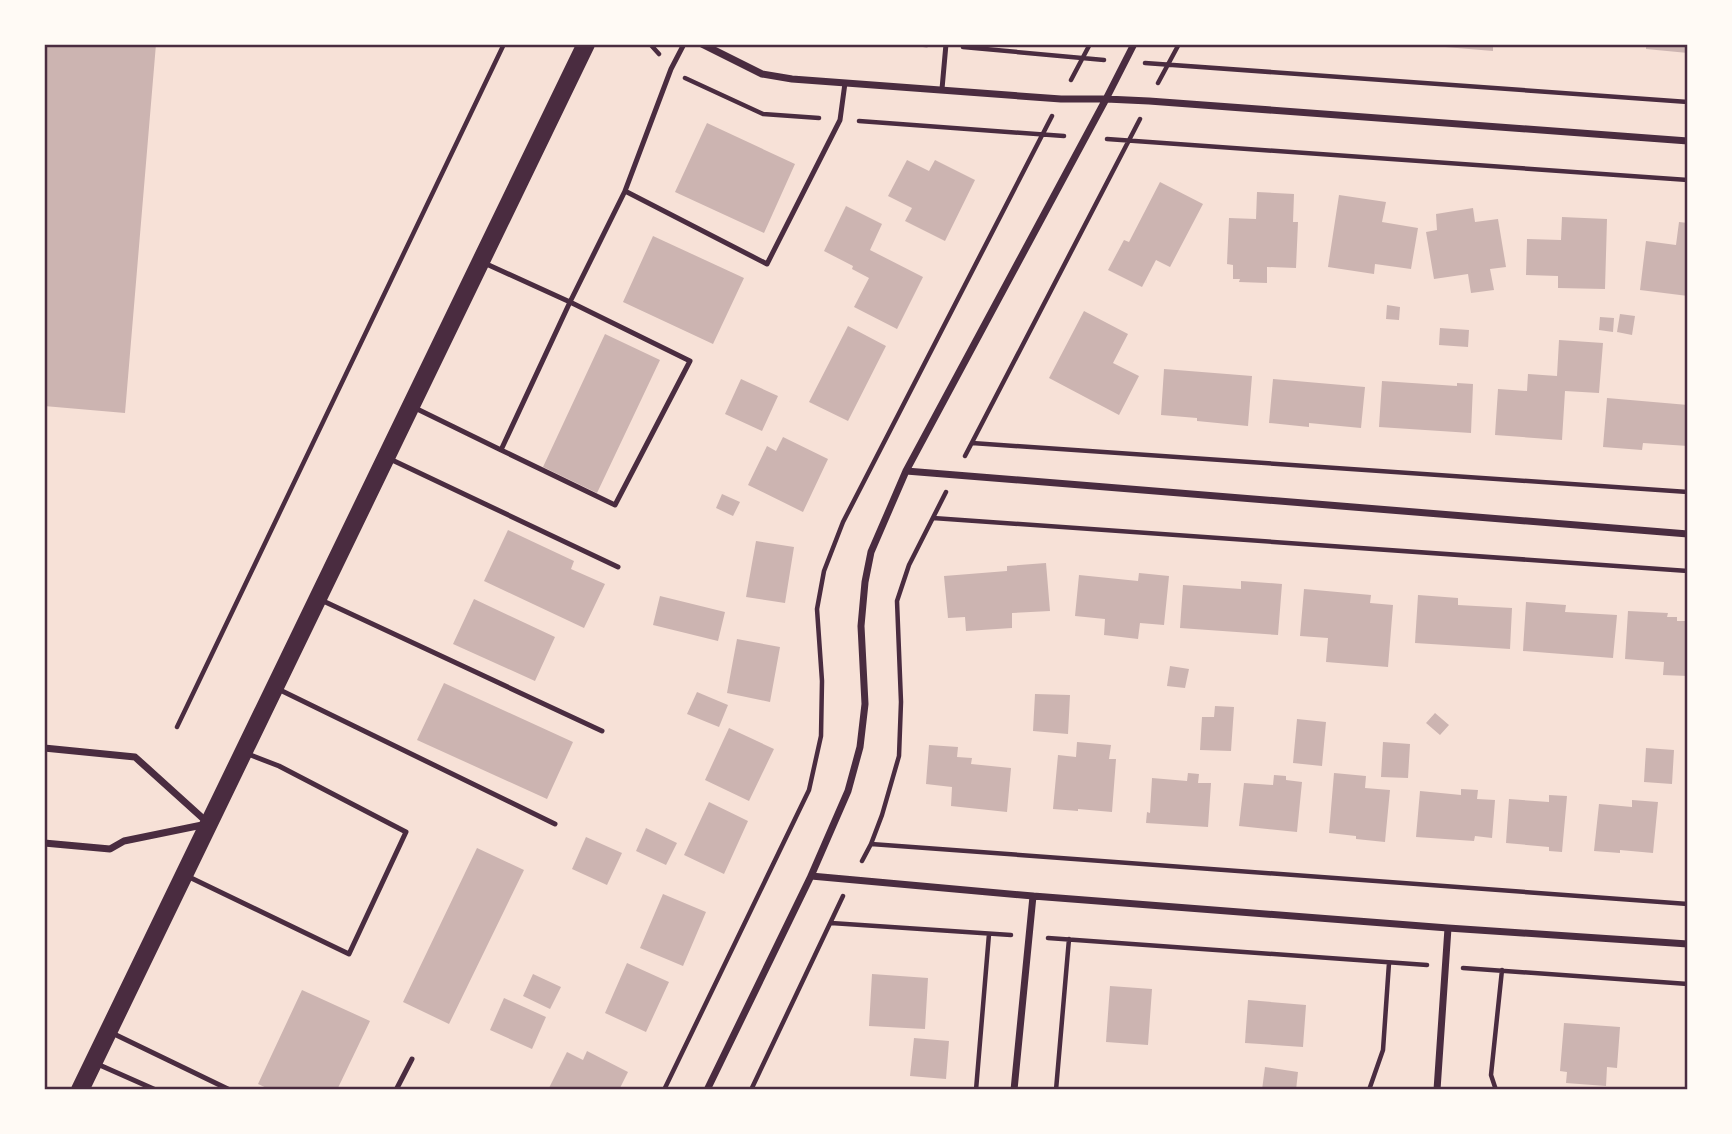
<svg xmlns="http://www.w3.org/2000/svg" width="1732" height="1134" font-family="'Space Grotesk',sans-serif">
<rect width="100%" height="100%" fill="#f7e1d7"/>
<path fill="#ccb4b1" d="M44,44H156L125,413L44,406Z
M1446,44H1493V51L1445,47Z
M1646,44H1688V53L1646,49Z
M707,123L795,164L764,233L675,192Z
M907,160L929,171L935,160L975,180L945,241L905,221L912,208L888,196Z
M1160,182L1203,204L1170,267L1156,260L1142,287L1108,270L1124,240L1129,242Z
M1257,192L1294,194L1293,222H1298L1296,268L1267,267V283L1239,282L1240,279H1233V265L1227,264L1229,218L1256,219Z
M1339,195L1386,202L1382,222L1418,228L1411,269L1375,264L1374,274L1328,267Z
M846,206L882,224L870,250L923,277L897,329L854,307L869,278L852,269L853,266L824,251Z
M1473,208L1475,222L1498,219L1506,267L1490,269L1494,290L1471,293L1468,274L1434,279L1426,232L1437,230L1436,214Z
M1562,217L1607,219L1605,289L1558,288V276L1526,275L1527,239L1561,240Z
M1679,222L1688,223V296L1640,290L1646,241L1676,245Z
M653,236L744,278L713,344L623,302Z
M1387,305L1400,307L1399,320L1386,319Z
M1084,311L1128,334L1113,363L1139,376L1119,415L1049,378Z
M1620,314L1635,316L1632,335L1617,332Z
M1600,317L1614,318L1613,332L1599,330Z
M848,326L886,346L848,421L809,402Z
M1440,328L1469,330L1468,347L1439,345Z
M605,334L660,360L597,493L543,467Z
M1559,340L1603,343L1599,393L1565,391L1562,440L1495,435L1498,389L1527,391L1528,374L1557,376Z
M1164,369L1252,376L1248,426L1197,421V418L1161,415Z
M741,379L778,396L762,431L725,414Z
M1273,379L1365,387L1361,428L1309,423V427L1269,423Z
M1382,381L1457,386V383L1473,384L1471,433L1379,427Z
M1607,398L1688,405V446L1643,443L1642,450L1603,447Z
M783,437L828,459L803,512L748,485L767,446L776,451Z
M722,494L740,502L733,516L716,508Z
M508,530L574,561L571,569L605,584L584,628L484,581Z
M756,541L794,547L785,603L746,597Z
M1046,563L1050,611L1012,613V628L966,631L965,617L948,618L944,576L1007,571V566Z
M1139,573L1169,576L1164,625L1140,623L1138,639L1104,635L1105,619L1075,616L1079,575L1138,581Z
M1241,581L1282,584L1278,635L1180,628L1183,585L1241,589Z
M1304,589L1371,595L1370,603L1393,605L1388,667L1326,662L1328,638L1300,636Z
M1418,595L1458,598V605L1512,608L1510,649L1415,643Z
M660,596L725,612L718,641L653,625Z
M474,599L555,637L535,681L453,644Z
M1526,602L1566,605L1565,612L1617,615L1613,658L1523,651Z
M1628,611L1668,613L1667,617H1677V621H1688V676L1663,675L1664,662L1625,659Z
M737,639L780,647L770,702L727,693Z
M1170,666L1189,669L1185,688L1167,686Z
M444,683L573,742L547,799L417,740Z
M697,692L728,705L719,727L687,714Z
M1035,694L1070,695L1068,734L1033,731Z
M1215,706L1234,707L1231,751L1200,750L1202,717H1214Z
M1435,713L1449,725L1440,735L1426,723Z
M1297,719L1326,722L1322,766L1293,763Z
M729,728L774,749L749,801L705,780Z
M1077,742L1111,745L1109,759H1116L1112,812L1078,809V811L1053,809L1058,755L1076,757Z
M1383,742L1410,744L1408,778L1381,777Z
M929,745L958,747L957,757L972,758L971,764L1011,768L1007,812L951,806L952,787L926,784Z
M1646,748L1674,750L1672,784L1644,782Z
M1188,773L1199,774L1198,783H1211L1208,827L1146,823L1147,812L1150,813L1152,778L1187,781Z
M1334,773L1366,776L1365,788L1390,790L1385,842L1356,839V836L1329,833Z
M1274,775L1286,776V780L1302,782L1297,832L1239,826L1244,783L1273,785Z
M1461,789L1478,790L1477,799L1495,800L1492,838L1475,836L1474,841L1416,837L1420,791L1461,795Z
M1549,795L1567,796L1562,852L1549,851V847L1506,843L1509,799L1549,802Z
M1632,800L1658,802L1653,853L1620,850V853L1594,851L1599,804L1632,807Z
M709,802L748,821L724,874L684,855Z
M646,828L677,843L666,865L636,851Z
M586,837L622,853L607,885L572,869Z
M477,848L524,870L449,1024L403,1002Z
M663,894L706,912L683,966L640,948Z
M627,963L669,982L646,1032L605,1013Z
M533,974L561,987L550,1009L523,996Z
M872,974L928,978L925,1029L869,1026Z
M1110,986L1152,989L1148,1045L1106,1042Z
M302,990L370,1021L337,1090H271L258,1084Z
M504,998L546,1017L532,1049L490,1030Z
M1248,1000L1306,1005L1303,1047L1245,1043Z
M1564,1023L1620,1027L1617,1068L1607,1067L1606,1086L1566,1083L1567,1072L1560,1071Z
M914,1038L949,1041L946,1079L910,1076Z
M587,1051L628,1072L619,1090H548L567,1052L583,1060Z
M1265,1067L1298,1072L1296,1090H1262Z"/>
<g fill="none" stroke-linecap="round" stroke-linejoin="round">
<path stroke="#4a2c40" stroke-width="4.5" d="M650,44L659,54
M911,44L927,45
M963,47L1104,60
M1145,63L1688,102
M685,78L763,114L819,118
M1071,80L1090,44
M1158,83L1179,44
M859,121L1064,136
M1107,139L1688,180
M972,443L1688,492
M965,456L1140,119
M933,518L1688,571
M177,727L504,44
M871,844L1688,904
M862,861L871,844L882,815L899,756L901,702L897,601L909,565L946,492
M831,923L1011,935
M1048,938L1427,965
M1463,968L1688,984
M664,1090L809,790L821,736L822,681L817,609L824,571L843,522L1052,116
M751,1090L843,896
M976,1090L989,934
M1056,1090L1069,939
M1369,1090L1383,1050L1389,963
M1496,1090L1491,1075L1502,970"/>
<path stroke="#4a2c40" stroke-width="5" d="M684,44L671,69L625,191L767,264L840,120L845,83
M942,89L946,44
M482,262L570,302L625,191
M413,407L501,450L570,302L690,361L615,505L501,450
M390,459L618,567
M321,600L602,731
M278,689L555,824
M187,876L349,954L406,832L279,766L248,754
M112,1033L230,1090
M95,1063L156,1090
M396,1090L412,1059"/>
<path stroke="#4a2c40" stroke-width="7" d="M702,44L762,74L792,79L1061,99H1106L1149,101L1688,141
M906,471L1688,534
M44,748L135,757L208,823
M44,843L110,849L124,841L207,824
M811,876L1033,896L1448,928L1688,944
M707,1090L811,876L848,791L860,747L865,704L861,626L865,582L871,552L906,471L1106,99L1134,44
M1014,1090L1033,896
M1437,1090L1448,928"/>
<path stroke="#4a2c40" stroke-width="18" d="M80,1090L586,44"/>
</g>
<rect width="1732" height="1134" fill="none" stroke="#fffaf5" stroke-width="91"/>
<rect x="46" y="46" width="1640" height="1042" fill="none" stroke="#4a2c40" stroke-width="2.5"/>
</svg>
